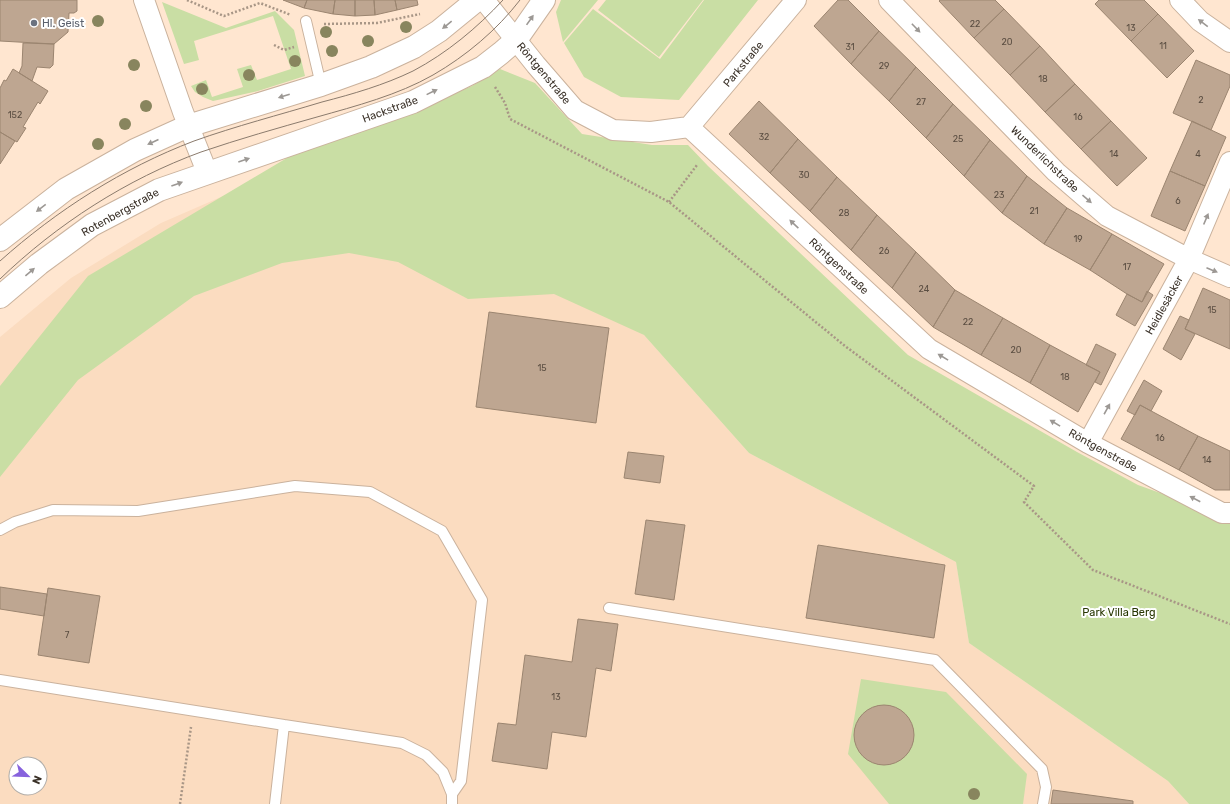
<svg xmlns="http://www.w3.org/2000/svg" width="1230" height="804" font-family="Rubik,sans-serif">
<rect width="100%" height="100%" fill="#ffe6d0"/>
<path fill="#fbdcc0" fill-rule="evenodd" d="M311,158L644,335L749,453L956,562L969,643L1168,781L1189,804H0V337L71,278L161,223ZM16,764H40V788H16Z"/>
<path fill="#c9dea4" d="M561,0H598L563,42L556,12Z
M606,0H703L659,57L598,10Z
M704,0H758L679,100L621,97L584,77L564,43L593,9L660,59Z
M162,2L226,28L275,11L294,30L305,76L258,91L213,101L203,97L195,92L191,86L206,80L212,97L243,87L237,69L251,65L257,80L291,69L273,16L194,41L199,60L184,64Z
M500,69L535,83L582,134L652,145H688L708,166L908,355L1077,452L1138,485L1230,518V804H1189L1168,781L969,643L956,562L749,453L644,335L554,294L468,299L398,262L349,253L282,263L194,296L78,380L0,477V386L88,276L302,149L396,118L472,86Z
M861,679L946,692L1027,774L1023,804H889L848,754Z"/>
<path fill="#bea691" stroke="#9b8570" d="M0,0H77V11L74,13H69L68,32L54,44L0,41Z
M283,0H307L304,8Z
M307,0H335L333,14L304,8Z
M335,0H355V16L333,14Z
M355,0H374L375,15L355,16Z
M374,0H395L397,10L375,15Z
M395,0H417L418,5L397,10Z
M838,0H848L879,31L851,64L814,26Z
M940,0H995L1004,9L974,38L939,1Z
M1099,0H1144L1158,14L1131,41L1095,4Z
M1004,9L1040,46L1010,75L974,38Z
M1158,14L1194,51L1167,78L1131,41Z
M879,31L916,67L889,101L851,64Z
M23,43L54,44L53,65L50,68L37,67L32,81L19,73L22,66Z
M1040,46L1075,84L1045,112L1010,75Z
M1196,60L1230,75V86L1211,130L1173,113Z
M916,67L953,104L926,138L889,101Z
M13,69L48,91L40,104L38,102L23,127L26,128L17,142L0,132V88L4,80L6,81Z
M1075,84L1111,121L1081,149L1045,112Z
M759,101L798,139L770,173L729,134Z
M953,104L990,140L964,176L926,138Z
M1111,121L1147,158L1117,186L1081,149Z
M1192,121L1226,137L1205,186L1170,171Z
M0,132L15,141L0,164Z
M798,139L837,177L810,211L770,173Z
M990,140L1027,176L1002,213L964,176Z
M1170,171L1205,186L1185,231L1151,216Z
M1027,176L1067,208L1044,244L1002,213Z
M837,177L877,215L851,250L810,211Z
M1067,208L1112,234L1090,270L1044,244Z
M877,215L916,252L892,288L851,250Z
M1112,234L1164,264L1142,302L1127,294L1090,270Z
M916,252L955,290L933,327L892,288Z
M1203,288L1230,300V349L1185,329Z
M955,290L1003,318L981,355L933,327Z
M1147,291L1153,295L1135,326L1116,315L1127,294L1142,302Z
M489,312L609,328L596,423L476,407Z
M1180,316L1189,320L1185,329L1195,334L1181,360L1163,349Z
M1003,318L1050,345L1030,383L981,355Z
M1096,344L1116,354L1101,385L1095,382L1100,372L1086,365Z
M1050,345L1100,372L1078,412L1030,383Z
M1144,380L1162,391L1151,411L1140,405L1135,415L1127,411Z
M1140,405L1198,436L1179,470L1121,439Z
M1198,436L1230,451V490H1215L1179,470Z
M628,452L664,456L660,483L624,478Z
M646,520L685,525L674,600L635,594Z
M818,545L945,565L934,638L806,618Z
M0,587L47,594L44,616L0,609Z
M48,588L100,596L89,663L38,655Z
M578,619L618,624L611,671L596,668L586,737L552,732L547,769L492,761L498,723L516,725L525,655L572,662Z
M854 735a30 30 0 1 1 60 0a30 30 0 1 1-60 0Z
M1053,790L1133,801V804H1051Z"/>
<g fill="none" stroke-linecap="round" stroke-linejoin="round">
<g stroke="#cab29d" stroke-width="12">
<path id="lane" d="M306,21L321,85
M0,530L15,522L53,510L138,511L295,486L370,492L442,531L482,600L461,781L452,794
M609,608L935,660L1042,769L1046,787L1043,804
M0,680L284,725L275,804
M284,725L402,743L426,755L443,772L452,794V804"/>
</g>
<g stroke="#cab29d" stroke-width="22">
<path id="street" d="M144,0L183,112L207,172
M484,0L536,65L575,110L613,130L651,132L689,127L929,349L1088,443L1222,513H1230
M889,0L1056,172L1107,216L1189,259L1230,277
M1180,0L1200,21L1230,42
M689,127L796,0
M1088,443L1189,259L1230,162"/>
</g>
<g stroke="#cab29d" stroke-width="24">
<path id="secondary" d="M0,240L66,189L135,150L188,126L321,85L371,67L414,47L439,31L477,0
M0,297L39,264L92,225L159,190L413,102L483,67L501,53L516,40L544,0"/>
</g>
<path stroke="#a89686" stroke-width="2.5" stroke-dasharray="2 2" stroke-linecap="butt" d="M187,0L224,16L260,3L291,15
M324,24L377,23L420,14
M274,45L284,50L294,47
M495,87L505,103L510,119L669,202L845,346L1034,486L1024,502L1093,570L1230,624
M669,202L697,165
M180,804L191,727"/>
<use href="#lane" stroke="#fff" stroke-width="10"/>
<use href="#street" stroke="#fff" stroke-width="20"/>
<use href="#secondary" stroke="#fff" stroke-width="22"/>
<path stroke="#8b7b6d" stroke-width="1" d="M0,261C57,210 123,168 194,141C236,126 279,115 322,102C353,94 384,85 413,71C447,53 477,28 503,0
M0,279C57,224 127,179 201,152C239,139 278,128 317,117C356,106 398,95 433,75C466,56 497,30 520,0"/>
</g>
<g fill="#88855e">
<circle cx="98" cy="21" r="6"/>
<circle cx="406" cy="27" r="6"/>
<circle cx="326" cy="32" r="6"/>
<circle cx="368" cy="41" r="6"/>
<circle cx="332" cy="51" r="6"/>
<circle cx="295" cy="61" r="6"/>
<circle cx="134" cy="65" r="6"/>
<circle cx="249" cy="75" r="6"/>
<circle cx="202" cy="89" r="6"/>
<circle cx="146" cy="106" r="6"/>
<circle cx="125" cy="124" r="6"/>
<circle cx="98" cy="144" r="6"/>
<circle cx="974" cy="794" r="6"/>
</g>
<defs><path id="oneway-solid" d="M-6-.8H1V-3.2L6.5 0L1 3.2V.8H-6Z"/></defs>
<g fill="#9c9894">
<use href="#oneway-solid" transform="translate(530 20) rotate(-55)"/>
<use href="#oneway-solid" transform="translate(1203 23) rotate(-143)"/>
<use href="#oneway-solid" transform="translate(447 25) rotate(141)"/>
<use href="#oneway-solid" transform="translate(916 28) rotate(46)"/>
<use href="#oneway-solid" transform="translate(432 92) rotate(-26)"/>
<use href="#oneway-solid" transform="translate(284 96) rotate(163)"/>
<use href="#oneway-solid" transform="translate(153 142) rotate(156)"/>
<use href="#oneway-solid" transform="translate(244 160) rotate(-19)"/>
<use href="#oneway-solid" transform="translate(177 184) rotate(-20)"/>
<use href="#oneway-solid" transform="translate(1087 199) rotate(41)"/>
<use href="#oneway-solid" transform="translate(41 208) rotate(142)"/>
<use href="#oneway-solid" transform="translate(1206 219) rotate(-67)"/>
<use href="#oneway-solid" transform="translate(794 224) rotate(-137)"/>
<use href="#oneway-solid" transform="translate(1212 270) rotate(23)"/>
<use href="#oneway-solid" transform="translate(30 272) rotate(-40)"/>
<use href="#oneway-solid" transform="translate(943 357) rotate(-149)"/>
<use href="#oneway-solid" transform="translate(1107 409) rotate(-61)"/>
<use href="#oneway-solid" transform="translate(1055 423) rotate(-149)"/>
<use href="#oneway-solid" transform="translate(1195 499) rotate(-152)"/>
</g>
<circle fill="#6b7280" stroke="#fff" stroke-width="1.5" cx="34" cy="23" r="4"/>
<g text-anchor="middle" stroke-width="4" stroke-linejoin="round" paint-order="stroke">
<g font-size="9" fill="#5b4e42">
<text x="975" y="27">22</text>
<text x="1131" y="31">13</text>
<text x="1007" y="45">20</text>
<text x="1163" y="49">11</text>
<text x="850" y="50">31</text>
<text x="884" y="69">29</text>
<text x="1043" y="82">18</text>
<text x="1201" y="103">2</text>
<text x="921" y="105">27</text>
<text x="15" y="118">152</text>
<text x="1078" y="120">16</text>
<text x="764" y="140">32</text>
<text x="958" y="142">25</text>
<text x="1114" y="157">14</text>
<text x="1198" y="157">4</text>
<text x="804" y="178">30</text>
<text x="999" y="198">23</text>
<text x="1178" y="204">6</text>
<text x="1034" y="214">21</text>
<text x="844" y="216">28</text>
<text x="1078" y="242">19</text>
<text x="884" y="254">26</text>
<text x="1127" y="270">17</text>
<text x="924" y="292">24</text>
<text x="1212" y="313">15</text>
<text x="968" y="325">22</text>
<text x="1016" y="353">20</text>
<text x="542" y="371">15</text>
<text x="1065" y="380">18</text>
<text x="1160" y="441">16</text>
<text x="1207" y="463">14</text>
<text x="67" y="638">7</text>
<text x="556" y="700">13</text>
</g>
<g font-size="11" fill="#5b616d" stroke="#fff" text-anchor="start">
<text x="42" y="27">Hl. Geist</text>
</g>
<g font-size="11" fill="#3a3128" stroke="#fff">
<text transform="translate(743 64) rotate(-50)" y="4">Parkstraße</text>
<text transform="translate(544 73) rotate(50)" y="4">Röntgenstraße</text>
<text transform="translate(390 109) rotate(-20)" y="4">Hackstraße</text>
<text transform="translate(1045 159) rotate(44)" y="4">Wunderlichstraße</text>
<text transform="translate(120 212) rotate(-29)" y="4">Rotenbergstraße</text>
<text transform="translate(839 266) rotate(43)" y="4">Röntgenstraße</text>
<text transform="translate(1164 305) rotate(-61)" y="4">Heidlesäcker</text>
<text transform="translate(1103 450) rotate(29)" y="4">Röntgenstraße</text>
</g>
<g font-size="11" fill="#273601" stroke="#fff">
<text x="1119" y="616">Park Villa Berg</text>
</g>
</g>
<g transform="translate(28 776) rotate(113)"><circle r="19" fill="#ffffff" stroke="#b0ada9"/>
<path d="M0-3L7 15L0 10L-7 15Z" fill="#8762dd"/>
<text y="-6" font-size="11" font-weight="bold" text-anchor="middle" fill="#3a3128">N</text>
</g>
</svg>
